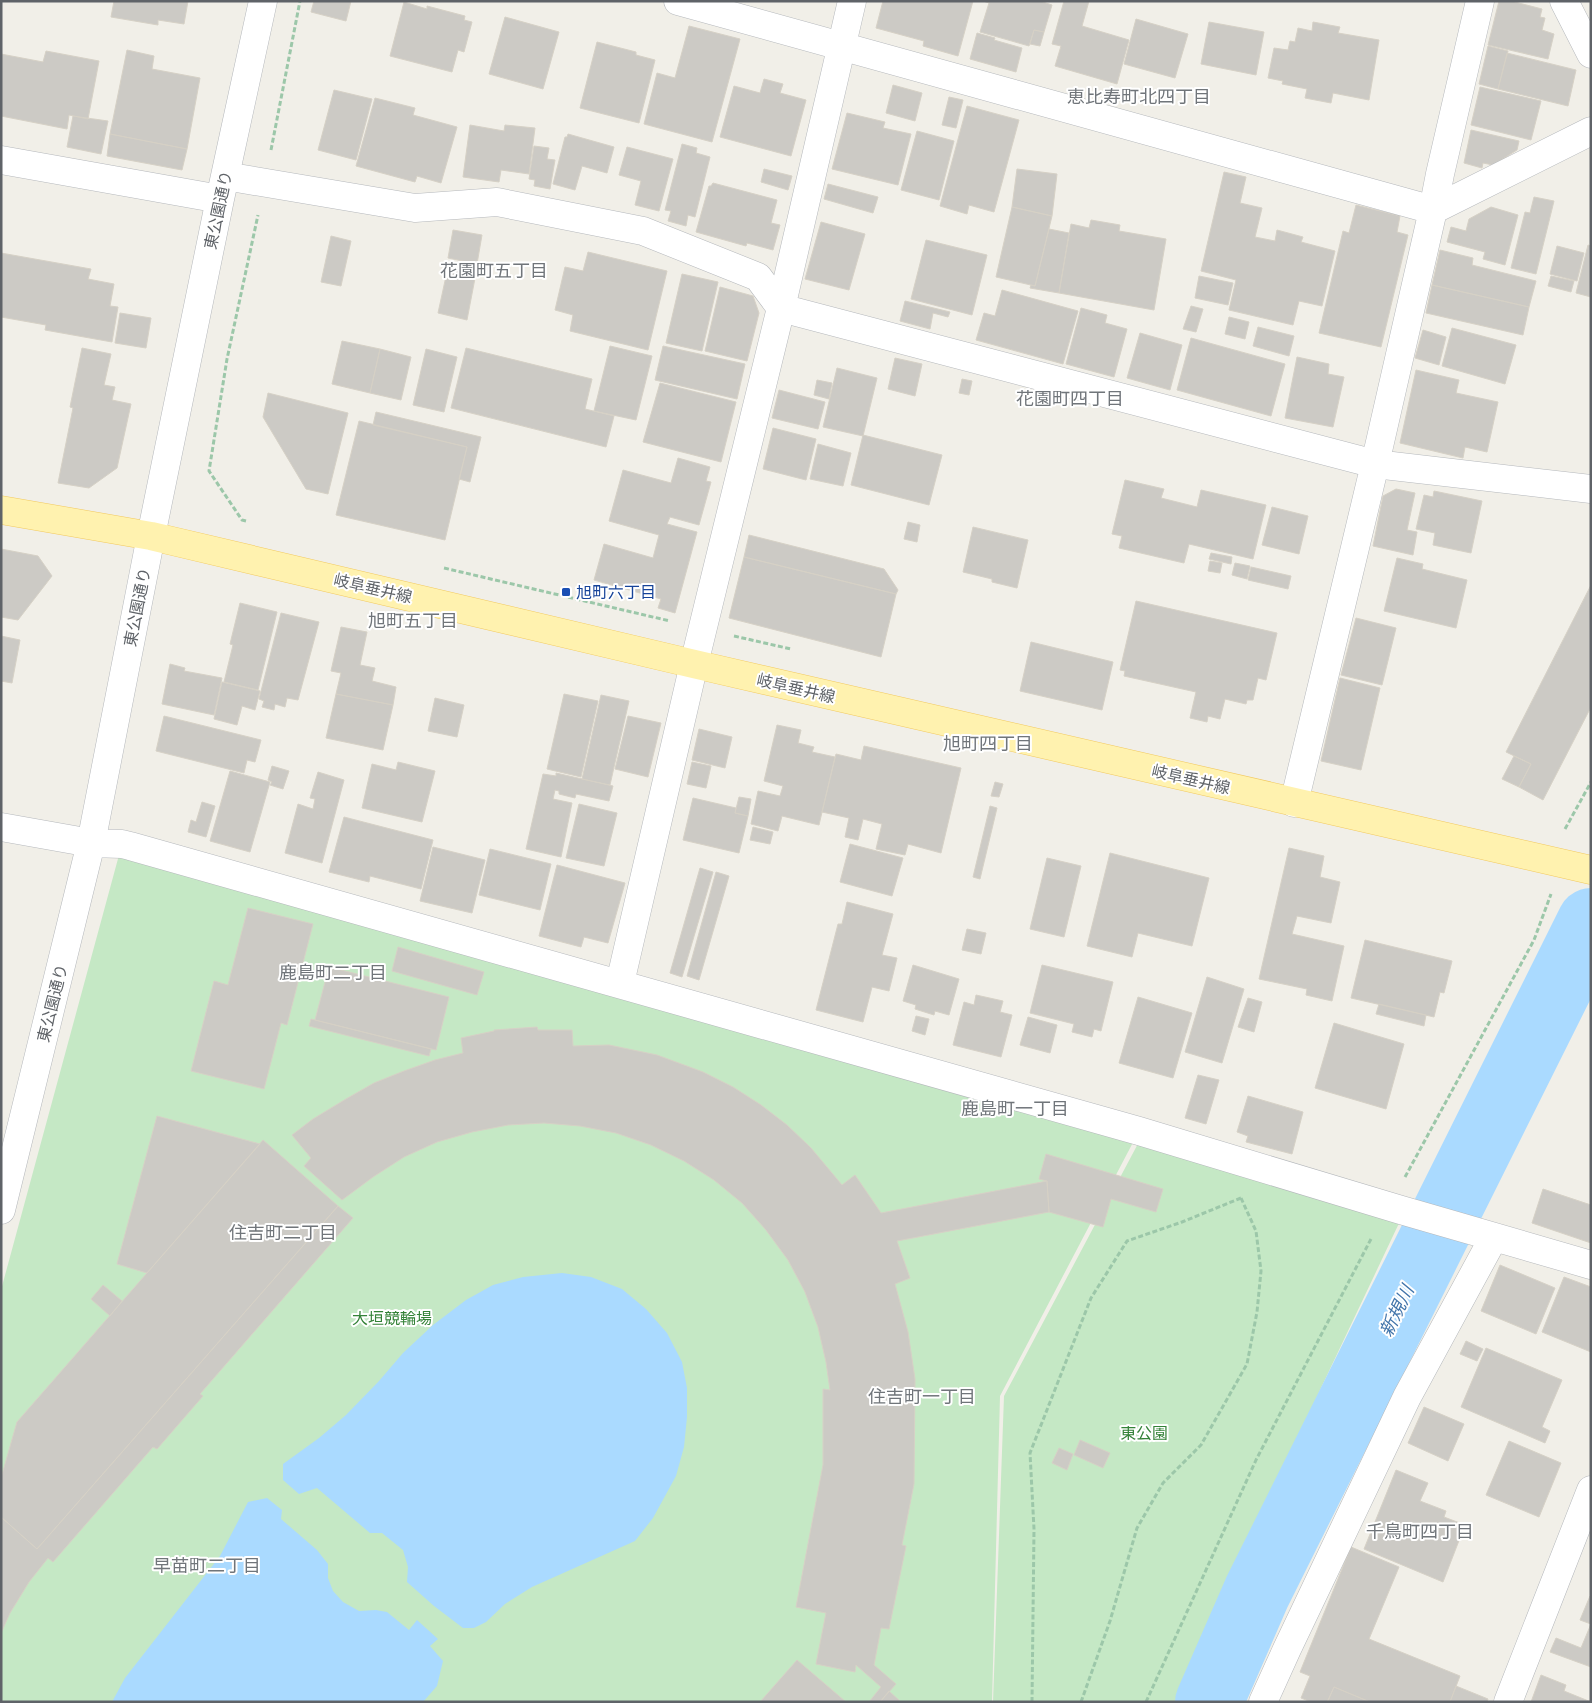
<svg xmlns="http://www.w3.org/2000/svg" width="1592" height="1703" font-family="Montserrat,'Noto Sans JP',sans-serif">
<rect width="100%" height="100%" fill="#f1efe8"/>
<path fill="#c5e8c5" d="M122,844L1139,1131L1000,1396L992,1702H1V1290Z
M1141,1138L1401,1219L1259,1519L1179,1702H993L1004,1396Z"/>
<path fill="#aadaff" d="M562,1273L591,1277L622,1289L646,1309L667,1333L682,1362L687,1388V1417L684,1447L676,1476L653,1518L635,1541L532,1587L505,1604L486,1622L474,1628H463L434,1606L407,1582L408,1567L403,1550L382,1533H370L317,1488L299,1494L283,1480V1464L319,1438L346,1415L379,1381L403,1353L433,1325L466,1300L493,1285L523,1277Z
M267,1498L282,1510L281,1519L317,1550L328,1564V1578L333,1591L343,1602L359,1611L376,1610L387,1612L409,1630L417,1620L438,1639L430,1646L443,1661L437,1686L423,1702H112L125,1678L220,1556L248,1502Z"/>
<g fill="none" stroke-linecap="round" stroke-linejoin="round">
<path stroke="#aadaff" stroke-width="68" d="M1209,1702L1257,1592L1591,922"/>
</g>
<path fill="#cccac5" stroke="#d6d1c6" d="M114,1H188L184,24L158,20V25L111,17Z
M314,1H351L346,21L311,12Z
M883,1H973L958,56L923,46L924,41L876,28Z
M983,1H1040L1052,5L1044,32L1034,30L1029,46L980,32L989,3Z
M1064,1H1089L1082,26L1129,40L1117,84L1055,66L1061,46L1052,44Z
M1499,1H1511L1542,9L1540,17L1545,18L1542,30L1554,34L1548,59L1488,45Z
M404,2L427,9V6L465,16L464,20L472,22L464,52L458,50L452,72L390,56Z
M505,17L559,32L543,89L489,74Z
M1136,19L1188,34L1175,78L1124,64Z
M1209,22L1264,32L1256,75L1201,64Z
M1313,22L1340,27L1338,33L1379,40L1369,100L1333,93L1331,103L1305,98L1307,89L1282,84L1283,81L1268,78L1274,48L1288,50L1290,41L1295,42L1298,28L1312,31Z
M689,26L740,39L712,142L644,124L657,73L675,78Z
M1034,30L1044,32L1040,46L1030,44Z
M977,33L995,38L994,40L1022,48L1016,72L970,59Z
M597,42L636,52V55L655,60L639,123L580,108Z
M1488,46L1508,51L1498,89L1479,84Z
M127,50L154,56L152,69L200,78L187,149L110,134Z
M46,51L99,61L88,119L69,115L67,129L1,116V54L43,62Z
M1507,53L1576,70L1568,106L1498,89Z
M764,79L783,84L780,93L806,100L791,156L720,137L734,86L760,93Z
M893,85L922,93L915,121L886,113Z
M1480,87L1541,101L1531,140L1471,125Z
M334,90L372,99L356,160L318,150Z
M949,97L963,100L956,128L942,125Z
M375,98L415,108L413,115L457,127L441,183L417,176L415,182L356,166Z
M967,106L1019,120L994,212L969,205L967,214L940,206Z
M847,113L885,122L883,128L911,134L898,185L832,169Z
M73,116L108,121L101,154L67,147Z
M470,125L504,131L505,125L535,128L529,174L501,170L499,182L463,177Z
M1471,130L1519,141L1517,150L1493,165L1483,163L1482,168L1464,163Z
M917,131L954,141L939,200L901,190Z
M110,134L187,149L182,170L107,156Z
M568,134L614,147L607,173L582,166L575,190L553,184L565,137H567Z
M682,144L697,148L696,153L710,157L695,217L688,215L686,226L668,221L671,211L665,210Z
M534,146L549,148L547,159L555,160L550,189L534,186L535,180L529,179Z
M627,147L673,159L659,211L635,205L641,181L619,175Z
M764,169L792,176L788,190L761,182Z
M1017,169L1057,174L1052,216L1012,207Z
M1224,172L1246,177L1240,203L1262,208L1255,237L1275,241L1277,230L1303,237L1301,242L1335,251L1322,306L1299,301L1293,325L1229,310L1236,280L1201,271Z
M713,183L777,200L771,223L780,225L773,250L747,243L746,246L696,232L709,186H711Z
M828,184L878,197L873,213L824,199Z
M1534,197L1554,201L1536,274L1511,268L1525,212L1530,213Z
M1356,205L1400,216L1397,232L1408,235L1381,347L1319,333L1343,231L1349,233Z
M1012,207L1052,216L1035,286L996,277Z
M1491,207L1518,215L1505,265L1483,259L1485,252L1447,242L1451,227L1466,231L1469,219Z
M1091,220L1120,225L1119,231L1166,239L1154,310L1059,293L1071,224L1089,228Z
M821,222L865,234L849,290L805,279Z
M1049,229L1069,233L1059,293L1030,288L1031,285L1035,286Z
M453,230L482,235L477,264L448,258Z
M331,236L351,241L341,286L321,282Z
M926,240L987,255L972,315L911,299Z
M1588,245L1591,246V297L1576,293Z
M1557,246L1584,253L1577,281L1550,274Z
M1440,250L1473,258L1472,265L1536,281L1529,307L1432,285Z
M588,252L667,271L648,350L570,331L573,315L555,310L565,267L583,271Z
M1,253L91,269L88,279L114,284L110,306L118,307L112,342L45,330L46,325L1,317Z
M448,267L476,273L467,320L438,313Z
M682,274L718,282L702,351L666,343Z
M1199,276L1233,283L1228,305L1195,298Z
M1551,276L1574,281L1571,292L1548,286Z
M1432,285L1529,307L1523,335L1426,313Z
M720,287L753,296L759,313L747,361L705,351Z
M1002,290L1078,311L1063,364L976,340L984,313L995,316Z
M905,301L950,312L948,317L933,313L930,329L900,321Z
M1191,306L1203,309L1196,332L1183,329Z
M1081,308L1107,315L1105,323L1127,329L1114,377L1066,364Z
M120,313L151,318L146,348L115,343Z
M1229,317L1249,322L1245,339L1225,334Z
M1258,327L1294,336L1289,356L1253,346Z
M1452,328L1516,345L1505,384L1442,366Z
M1423,330L1446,337L1439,365L1415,358Z
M1140,333L1182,345L1170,390L1127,378Z
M1191,338L1285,364L1271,416L1177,390Z
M342,341L380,349L370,393L332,384Z
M610,346L652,356L636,420L594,411Z
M663,346L745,364L737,399L655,380Z
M82,348L111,354L104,385L115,387L112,400L131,404L117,468L89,488L58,483L73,408L70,407Z
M466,348L592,379L585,409L614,416L606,447L451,408Z
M380,349L411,357L401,400L370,393Z
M426,349L457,357L444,412L413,405Z
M1297,357L1329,364L1328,374L1344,377L1333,427L1285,418Z
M895,358L922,364L915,396L888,389Z
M837,368L877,378L863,436L823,427Z
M1416,370L1459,380L1456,393L1498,402L1487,452L1465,447L1463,458L1400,443Z
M962,379L972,381L969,395L959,393Z
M817,380L832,383L829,399L814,395Z
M660,383L736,402L721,462L643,442Z
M779,390L825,402L818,429L772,418Z
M268,393L348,413L328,494L306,489L263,417Z
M376,412L481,437L470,482L459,479L467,447L373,425Z
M359,421L467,447L445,540L336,515Z
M773,428L816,439L806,480L763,469Z
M863,435L942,455L929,505L851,485Z
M818,444L851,453L843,486L810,479Z
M678,458L710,467L706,481L711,482L699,525L670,517L667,524L697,532L675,613L658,608L661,599L594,580L604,544L653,558L659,535L609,521L623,470L671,483Z
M1125,480L1164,489L1161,498L1197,507L1201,490L1266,505L1253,559L1189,544L1184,563L1119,548L1122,536L1112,534Z
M1396,489L1415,493L1407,530L1417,532L1413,555L1373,546L1383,496Z
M1434,491L1482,501L1471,553L1433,545L1435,533L1416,529L1424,495L1433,497Z
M1272,507L1308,516L1299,554L1262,545Z
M908,522L920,525L917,542L904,539Z
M973,527L1028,540L1017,588L992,582V579L963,572Z
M749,535L884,569L898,590L896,594L744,557Z
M1,549L38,556L52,576L18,620L1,617Z
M1211,553L1232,557L1231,564L1209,559Z
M744,557L896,594L881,657L729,618Z
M1397,558L1423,564L1422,569L1467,580L1456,628L1384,611Z
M1210,561L1222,563L1220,573L1208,571Z
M1235,563L1250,566L1247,579L1232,575Z
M1251,567L1291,576L1288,589L1248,580Z
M1591,585V707L1543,800L1519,787L1531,764L1506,752Z
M1136,601L1277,633L1266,680L1258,678L1253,700H1247L1246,704L1225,699L1220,719L1208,716L1207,722L1190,718L1196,692L1124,676L1125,671L1120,670Z
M240,603L277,612L258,690L224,682L233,645L230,644Z
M281,613L319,622L298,700L287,698L285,707L275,704L274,710L262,707L264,701L259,699Z
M1356,618L1396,628L1382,685L1341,675Z
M341,627L367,632L360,665L375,668L372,681L396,687L393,705L336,694L341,673L331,671Z
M1,636L20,640L12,683L1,681Z
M1031,642L1113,662L1102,710L1020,691Z
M170,664L185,668L184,671L222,678L214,715L162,704Z
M1340,678L1380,688L1361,770L1321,761Z
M222,682L260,691L255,710L242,706L237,725L214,719Z
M336,694L393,705L383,750L326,738Z
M564,694L598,701L581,777L547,769Z
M601,695L629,701L610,785L582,779Z
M435,698L464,705L457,737L428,731Z
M164,716L261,740L255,762L247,760L244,773L156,751Z
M628,716L661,723L648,777L615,769Z
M777,725L801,730L798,743L814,747L812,752L835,757L819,825L782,816L778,831L751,824L758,791L780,796L783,786L764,781Z
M699,729L732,737L725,768L692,760Z
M864,746L961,768L941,853L908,844L905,855L876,849L882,824L863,819L858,840L845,837L849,818L822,812L836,754L861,760Z
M1514,756L1531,764L1519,787L1502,779Z
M398,762L435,771L422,822L362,808L372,764L396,770Z
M692,762L711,766L706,788L687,784Z
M272,766L289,771L283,789L270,785L272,782L268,780Z
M230,771L270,782L250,852L210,841Z
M318,772L344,780L322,863L285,853L298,804L313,809L315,799L310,798Z
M556,773L613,786L609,801L576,794L575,798L559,794V791L555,790L553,799L572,803L561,857L526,849L543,774L556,776Z
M995,782L1003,784L999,797L991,796Z
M739,797L751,799L748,816L735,813Z
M693,798L736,808L735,813L748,816L739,853L683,840Z
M202,802L215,806L206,837L188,832L191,820L196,822Z
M579,804L617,813L604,866L566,858Z
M990,806L997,808L980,879L973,877Z
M344,817L433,840L421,889L370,876L369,882L329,872Z
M753,827L773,832L770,844L750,840Z
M850,844L903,858L892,896L840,882Z
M433,847L485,860L472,913L420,901Z
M1289,848L1324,856L1320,877L1340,882L1331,923L1297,916L1292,934L1344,946L1332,1001L1306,995L1307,989L1259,979Z
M490,849L551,864L540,910L479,895Z
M1110,853L1209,878L1192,946L1138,933L1132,957L1087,946Z
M1047,858L1081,866L1064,937L1030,929Z
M557,865L625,883L608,943L584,937L581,947L539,936Z
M700,868L713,872L682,977L670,973Z
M716,872L729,876L699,980L687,976Z
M847,902L893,914L882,955L897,958L889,991L872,987L863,1022L816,1010L838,924H842Z
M248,908L313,924L287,1025L281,1023L264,1089L191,1071L214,981L228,985Z
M967,929L986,933L981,954L962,950Z
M1365,940L1452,961L1444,993L1440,992L1434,1017L1351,998Z
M398,947L484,972L477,995L392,971Z
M913,965L959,979L949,1015L935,1011L934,1015L915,1009L916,1005L903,1001Z
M1042,965L1113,982L1101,1031L1094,1029L1092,1037L1072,1032L1074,1024L1030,1013Z
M329,967L449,997L436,1050L315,1020Z
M1207,977L1244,989L1222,1063L1185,1052Z
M976,995L1003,1001L1000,1012L1012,1015L1001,1057L953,1045L964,1002L974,1005Z
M1138,997L1192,1013L1173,1078L1119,1063Z
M1248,998L1262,1002L1254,1032L1238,1027Z
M1379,1004L1426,1015L1424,1026L1376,1014Z
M916,1016L929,1019L925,1035L912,1031Z
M1028,1017L1057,1025L1050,1053L1020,1045Z
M311,1019L431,1049L429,1056L309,1026Z
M1334,1023L1404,1044L1386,1109L1315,1088Z
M537,1027L538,1030H572L573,1046L609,1045L657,1055L703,1072L733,1087L761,1105L787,1125L811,1148L842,1185L855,1175L881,1213L1047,1181L1049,1212L897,1241L910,1278L895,1284L908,1332L915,1379L914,1484L902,1545L906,1546L889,1629L881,1628L874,1665L896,1684L880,1702H869L881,1687L856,1665L855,1672L816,1664L826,1613L796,1607L823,1465V1389L830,1390L826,1362L818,1327L805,1292L788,1260L766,1230L742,1203L714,1180L684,1161L651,1145L616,1133L580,1126L544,1123L508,1125L472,1132L437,1142L404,1157L373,1177L342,1200L304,1166L311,1158L292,1135L313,1119L346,1099L374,1083L404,1071L435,1060L463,1053L461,1038L494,1031V1030Z
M1198,1075L1219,1080L1206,1124L1185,1118Z
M1248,1096L1303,1112L1292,1154L1246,1142L1248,1136L1237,1132Z
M157,1116L260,1144L147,1273L117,1264Z
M263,1140L338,1206L37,1549L1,1517V1478L17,1422Z
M1046,1154L1163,1189L1156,1212L1111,1199L1103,1227L1049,1212L1047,1181L1039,1179Z
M1543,1189L1591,1205V1243L1532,1223Z
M338,1206L353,1218L200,1394L203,1396L157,1449L153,1447L53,1562L48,1558L29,1582L10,1613L1,1633V1517L37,1549Z
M1500,1265L1555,1288L1536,1334L1481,1311Z
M1564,1277L1591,1287V1352L1542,1332Z
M103,1285L122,1301L110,1316L91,1299Z
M1466,1341L1483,1349L1477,1361L1460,1354Z
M1486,1348L1562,1380L1542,1427L1550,1431L1545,1443L1461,1407Z
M1424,1407L1464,1424L1448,1461L1408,1443Z
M1080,1440L1110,1453L1103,1468L1074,1455Z
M1509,1441L1561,1463L1539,1517L1486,1495Z
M1059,1448L1073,1454L1067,1470L1052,1463Z
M1396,1470L1428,1483L1420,1501L1446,1511L1444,1517L1465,1525L1443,1582L1364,1549Z
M1351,1547L1399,1567L1369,1639L1460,1676L1450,1702H1370L1334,1687L1327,1702H1311L1301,1698L1310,1676L1300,1672Z
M1590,1596H1591V1667L1550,1652L1556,1638L1581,1648L1591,1624L1580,1620Z
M797,1660L846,1702H760Z
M1541,1675L1566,1685L1564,1691L1591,1702H1531Z
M1456,1686L1488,1699L1487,1702H1450Z
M1334,1687L1370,1702L1328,1701Z
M889,1691L901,1702H880Z"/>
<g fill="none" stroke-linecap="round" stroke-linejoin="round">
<g stroke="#b5b8bc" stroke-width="29">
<path id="minor" d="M678,1L1433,210L1591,131
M1564,1L1591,54
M1,160L220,199
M225,176L415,208L497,202L643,231L758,277L781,308L1375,464L1591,489
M1294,803L1375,464L1433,210L1440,174L1480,1
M1,827L91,843L122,844L130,846L1139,1131L1401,1210L1591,1265
M620,983L694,664L781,308L852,1
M1,1210L91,843L151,536L220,199L263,1
M1263,1702L1287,1649L1407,1397L1494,1237
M1508,1702L1591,1490"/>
</g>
<g stroke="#f2c960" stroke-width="29">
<path id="major" d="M1,510L151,536L694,664L1591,870"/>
</g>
<path stroke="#9cc7a9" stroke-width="3" stroke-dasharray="5 2.5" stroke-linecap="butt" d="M271,150L300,1
M246,521L242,520L209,471L227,359L258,215
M444,568L670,621
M734,636L791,649
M1565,829L1591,782
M1405,1177L1534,940L1551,894
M1032,1702L1034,1529L1030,1453L1091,1298L1127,1241L1182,1222L1241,1198
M1081,1702L1110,1621L1137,1528L1163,1483L1201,1445L1247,1364L1257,1312L1261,1271L1256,1231L1241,1198
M1146,1702L1256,1460L1372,1237"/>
<use href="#minor" stroke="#fff" stroke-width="28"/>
<use href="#major" stroke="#fff2af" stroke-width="28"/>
</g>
<rect fill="#1a4fb4" stroke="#fff" stroke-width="2" x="561" y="587" width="10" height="10" rx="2.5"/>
<g text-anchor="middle" stroke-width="4" stroke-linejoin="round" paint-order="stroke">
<g font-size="16" fill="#5f6368" stroke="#fff">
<text transform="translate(218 210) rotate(-78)" y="6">東公園通り</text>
<text transform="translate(373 588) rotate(13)" y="6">岐阜垂井線</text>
<text transform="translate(137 607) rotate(-79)" y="6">東公園通り</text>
<text transform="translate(796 688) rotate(13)" y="6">岐阜垂井線</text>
<text transform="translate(1191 779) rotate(13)" y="6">岐阜垂井線</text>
<text transform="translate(52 1003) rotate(-76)" y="6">東公園通り</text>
</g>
<g font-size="16" fill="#164399" stroke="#fff" text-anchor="start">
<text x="576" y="598">旭町六丁目</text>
</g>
<g font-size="16" fill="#348238" stroke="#fff">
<text x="392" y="1324">大垣競輪場</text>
<text x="1144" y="1439">東公園</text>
</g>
<g font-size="18" fill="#70757a" stroke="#fff">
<text x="1139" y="103">恵比寿町北四丁目</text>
<text x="494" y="277">花園町五丁目</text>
<text x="1070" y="405">花園町四丁目</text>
<text x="413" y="627">旭町五丁目</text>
<text x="988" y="750">旭町四丁目</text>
<text x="333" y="979">鹿島町二丁目</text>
<text x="1015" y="1115">鹿島町一丁目</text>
<text x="283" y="1239">住吉町二丁目</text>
<text x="922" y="1403">住吉町一丁目</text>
<text x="1420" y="1538">千鳥町四丁目</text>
<text x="207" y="1572">早苗町二丁目</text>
</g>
<g font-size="18" font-style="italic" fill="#4174aa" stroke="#fff">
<text transform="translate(1397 1311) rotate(-64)" y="6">新規川</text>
</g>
</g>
<rect width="1592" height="1703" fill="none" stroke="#5f6368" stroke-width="5"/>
</svg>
